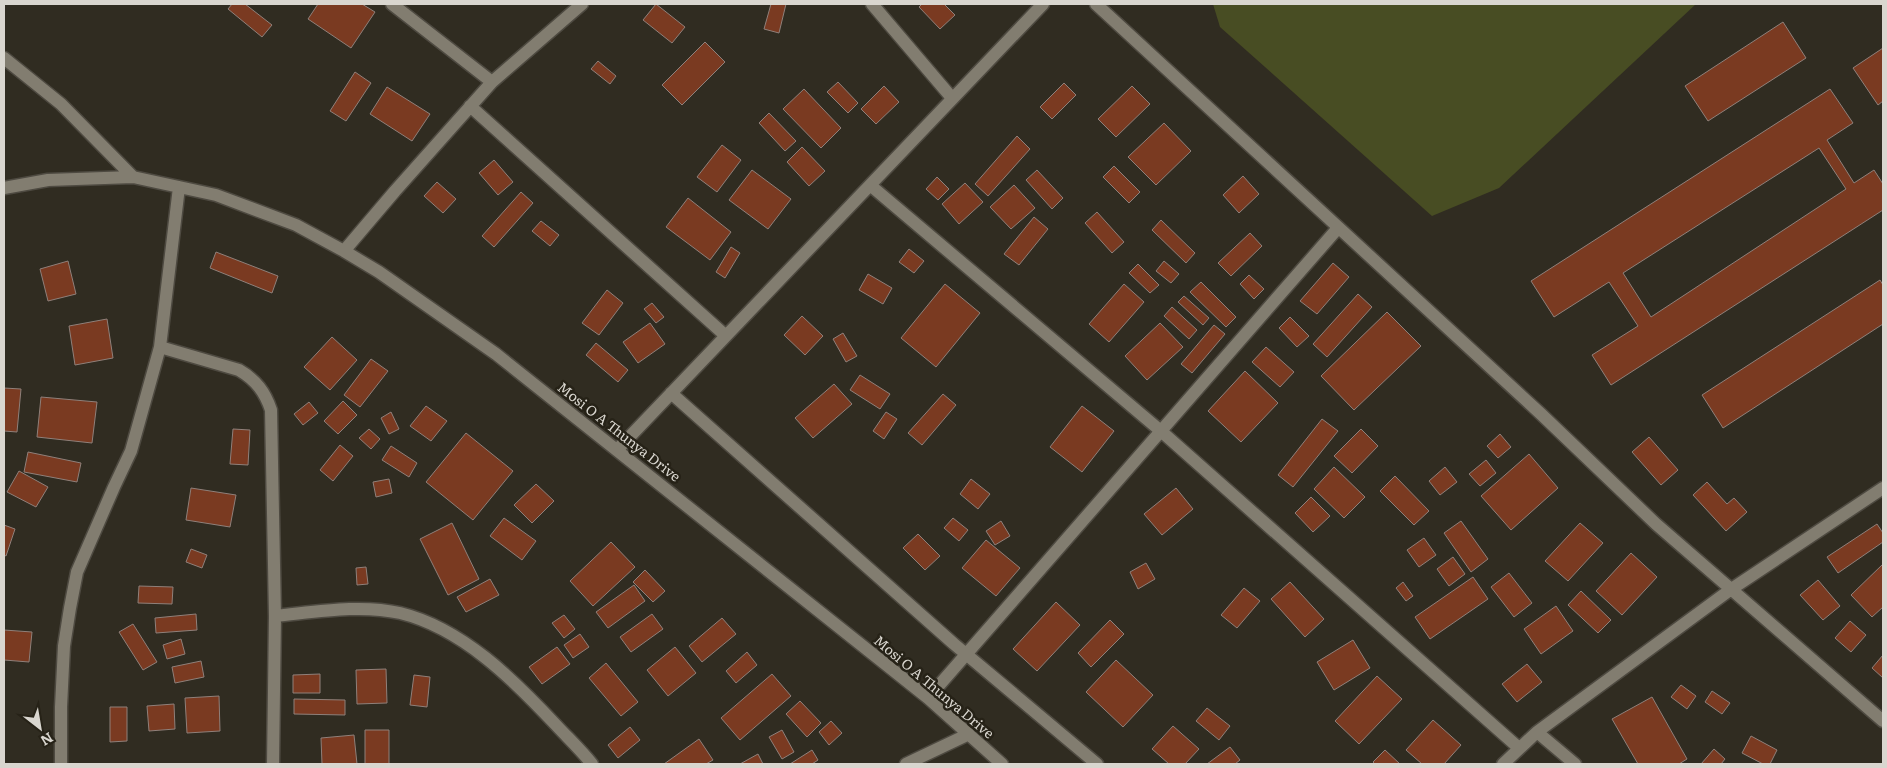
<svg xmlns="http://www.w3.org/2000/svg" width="1887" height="768" font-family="Literata,serif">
<rect width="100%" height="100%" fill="#302c21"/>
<path fill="#484d23" d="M1213,4H1696L1499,188L1432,216L1220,27Z"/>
<path fill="#7a3a21" stroke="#8f807a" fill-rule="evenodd" d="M232,4H245L272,25L262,37L228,9Z
M318,4H362L375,12L351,48L308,19Z
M656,4L685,27L672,43L643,20Z
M771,4H786L779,33L764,29Z
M922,4H944L955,15L940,29L919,7Z
M1783,22L1806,58L1708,121L1685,86Z
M705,42L725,62L682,105L662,85Z
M1883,48V101L1878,105L1853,68Z
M598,61L616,76L610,84L591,69Z
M355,72L371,83L346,121L330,111Z
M838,82L858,103L848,113L827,92Z
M1064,83L1076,95L1052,119L1040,107Z
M884,86L899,102L876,124L861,109Z
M1132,86L1150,104L1116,137L1098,119Z
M387,87L430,114L412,141L370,114Z
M804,89L841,128L821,148L783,109Z
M1830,89L1853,123L1827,140L1854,183L1874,170L1883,184V210L1611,385L1592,355L1638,326L1609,282L1554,317L1531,281ZM1819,148L1846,189L1651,317L1623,273Z
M769,113L796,141L785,151L759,123Z
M1164,123L1191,151L1156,185L1128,157Z
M1017,136L1030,149L988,196L975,184Z
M722,145L741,160L717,192L697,177Z
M802,147L825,171L809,186L787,162Z
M494,160L513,182L498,195L479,173Z
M1114,166L1140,192L1129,203L1103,177Z
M752,170L791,199L768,229L729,200Z
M1037,170L1063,198L1052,209L1026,180Z
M1243,176L1259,194L1239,213L1223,195Z
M937,177L949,189L938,200L926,189Z
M437,182L456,199L443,213L424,196Z
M965,183L983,202L959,224L942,204Z
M1014,185L1035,208L1011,229L990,207Z
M521,192L533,203L494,247L482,236Z
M688,198L731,232L710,260L666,227Z
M1097,212L1124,242L1112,253L1085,223Z
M1034,217L1048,229L1019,265L1004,254Z
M1161,220L1195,253L1186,263L1152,230Z
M541,221L559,235L550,246L532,231Z
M1250,233L1262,246L1231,276L1218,263Z
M731,247L740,253L725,278L716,272Z
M909,249L924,261L914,273L899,262Z
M216,252L278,276L272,293L210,268Z
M68,261L76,294L48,301L40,269Z
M1164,261L1179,274L1171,283L1156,271Z
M1333,263L1349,277L1317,314L1300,301Z
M1138,264L1159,285L1150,293L1129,273Z
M868,274L892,288L883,304L859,290Z
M1249,275L1264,289L1254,299L1240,284Z
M1880,280L1883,285V324L1723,428L1702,395Z
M1201,282L1236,317L1226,327L1190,292Z
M945,284L980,313L936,367L901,338Z
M1124,284L1144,302L1109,342L1089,324Z
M607,290L623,303L599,335L582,323Z
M1358,294L1372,307L1327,357L1313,344Z
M1184,296L1209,318L1203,325L1178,302Z
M652,303L664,317L656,323L644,309Z
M1172,307L1197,330L1189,339L1164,316Z
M1387,312L1421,346L1354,410L1321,376Z
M802,316L823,336L805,355L784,335Z
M1290,317L1309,336L1297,347L1279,328Z
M107,319L113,358L75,365L69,326Z
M650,323L665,344L638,363L623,342Z
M1160,323L1183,347L1147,380L1125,356Z
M1214,325L1225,334L1192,373L1181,364Z
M843,333L857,356L846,362L833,339Z
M332,337L357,360L330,390L304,367Z
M596,343L628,370L618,382L586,355Z
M1266,347L1294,372L1280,387L1252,362Z
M371,359L388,371L360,407L344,395Z
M1245,371L1278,403L1241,442L1208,411Z
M860,375L890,394L880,409L850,390Z
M834,384L852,404L813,438L795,418Z
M4,388L21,389L17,432L4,431Z
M943,394L956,405L922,445L908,433Z
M41,397L97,402L92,443L37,437Z
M343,401L357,415L338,434L324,421Z
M309,402L318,413L303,425L294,414Z
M426,406L447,421L431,441L410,426Z
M1082,406L1114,431L1082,472L1050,447Z
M391,412L399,429L389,434L381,418Z
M886,412L897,419L884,439L873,431Z
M1322,419L1338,431L1293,487L1278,475Z
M233,429L250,430L248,465L230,464Z
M369,429L380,439L371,449L359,438Z
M1361,429L1378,446L1352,473L1334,456Z
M466,433L513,471L473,520L426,482Z
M1500,434L1511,447L1498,458L1487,446Z
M1649,437L1678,470L1661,485L1632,452Z
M340,445L353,456L333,481L320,470Z
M391,446L417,463L409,477L382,460Z
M28,452L81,463L77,482L24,472Z
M1529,454L1558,488L1511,530L1481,496Z
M1486,460L1496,473L1480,486L1469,474Z
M1334,467L1365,497L1344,518L1314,489Z
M1445,467L1457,482L1440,495L1429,481Z
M19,471L48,487L36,507L7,492Z
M1395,476L1429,511L1414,525L1380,491Z
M389,479L392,493L376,497L373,482Z
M971,479L990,494L978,509L960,494Z
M1707,482L1727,504L1734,498L1747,512L1726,531L1693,495Z
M536,484L554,501L532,523L514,505Z
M191,488L236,495L230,527L186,520Z
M1176,488L1193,509L1162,535L1144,514Z
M1311,497L1330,516L1313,532L1295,513Z
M504,518L536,541L522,560L490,536Z
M953,518L968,530L959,541L944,528Z
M1001,521L1010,536L995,545L986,531Z
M1461,521L1488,559L1471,572L1444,533Z
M452,523L479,579L448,595L420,539Z
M1580,523L1603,543L1568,581L1545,561Z
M1877,524L1883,533V542L1838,573L1827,557Z
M4,525L15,529L6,556L4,555Z
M918,534L940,556L925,570L903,548Z
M1424,538L1436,555L1419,567L1407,550Z
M986,540L1020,568L996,596L962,568Z
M611,542L635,567L593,606L570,581Z
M191,549L207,555L202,568L186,562Z
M1631,553L1657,577L1622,615L1596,591Z
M1453,557L1465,574L1449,586L1437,569Z
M1146,563L1155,579L1138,589L1130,572Z
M1883,564V607L1872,617L1851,595Z
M366,567L368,584L357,585L356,568Z
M645,570L665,591L653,602L633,582Z
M1509,573L1532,603L1514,617L1491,587Z
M1473,577L1488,599L1430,639L1415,617Z
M490,579L499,595L466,612L457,597Z
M1818,580L1840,606L1823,620L1800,595Z
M1290,582L1324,619L1305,637L1271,599Z
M1403,582L1413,596L1406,601L1396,588Z
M634,585L645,601L608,628L596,612Z
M139,586L173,587L172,604L138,603Z
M1244,588L1260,601L1237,628L1221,615Z
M1581,591L1611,620L1598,633L1568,605Z
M1056,602L1080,625L1037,671L1013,649Z
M1556,606L1573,631L1541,654L1524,629Z
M196,614L197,630L156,633L155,618Z
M652,614L663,629L631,652L620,637Z
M564,615L575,629L564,638L552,623Z
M722,618L736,634L702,662L689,646Z
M1110,620L1124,634L1091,667L1078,653Z
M1850,621L1866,635L1851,652L1835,638Z
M133,624L157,662L143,670L119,632Z
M4,630L32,632L29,662L4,660Z
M580,634L589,647L573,658L564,645Z
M181,639L185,654L167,659L163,645Z
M1353,640L1370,668L1334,690L1317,662Z
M557,647L570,664L542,684L529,667Z
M675,647L696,673L668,696L647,670Z
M747,652L757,665L736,683L726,671Z
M1883,655V678L1872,668Z
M1116,660L1153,695L1123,727L1086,692Z
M201,661L204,677L175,683L172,667Z
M606,663L638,702L621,716L589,678Z
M1527,664L1542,682L1517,702L1502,684Z
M386,669L387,703L357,704L356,670Z
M320,674V693H293V675Z
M772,674L791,696L740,740L721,718Z
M414,675L430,677L427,707L410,705Z
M1377,676L1402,699L1359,744L1335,721Z
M1681,685L1696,696L1687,709L1671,697Z
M1712,691L1730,703L1722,714L1705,702Z
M219,696L220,731L187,733L185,698Z
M1652,697L1687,759L1679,764H1638L1612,719Z
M294,699L345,700V715L294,714Z
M800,701L821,723L807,737L786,714Z
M174,704L175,729L149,731L147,706Z
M110,707H127V741L110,742Z
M1207,708L1230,726L1219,740L1196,721Z
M1433,720L1461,745L1444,764H1422L1406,750Z
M831,721L842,733L829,745L819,732Z
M1173,726L1199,749L1185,764H1169L1152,749Z
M630,727L640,740L618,758L608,745Z
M365,730H389V764H365Z
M782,730L794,752L782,759L769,737Z
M354,735L357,764H322L321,738Z
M1751,736L1777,750L1770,764H1763L1742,753Z
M699,739L713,760L706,764H664Z
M1230,747L1240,760L1235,764H1207Z
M1714,749L1725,759L1721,764H1701Z
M812,750L818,760L812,764H790Z
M1385,750L1400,764H1375L1373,762Z
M758,754L763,764H740Z"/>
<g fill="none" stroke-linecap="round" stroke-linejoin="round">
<g stroke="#4e4a41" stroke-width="15">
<path id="minor" d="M392,4L492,82
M872,4L952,98
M1096,4L1541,414L1656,524L1883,721
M4,58L61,104L133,177
M470,106L726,336
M870,185L1162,432L1519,748
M4,188L48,180L133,177L216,195L296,225L344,251L379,272L496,354L928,698L1002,764
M344,251L395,191L492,82L582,4
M160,347L239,370C256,380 265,392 271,410L275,616L273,764
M671,393L954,644L1097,764
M617,450L1043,4
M275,616C316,612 360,604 400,613C462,628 514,680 556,725C568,738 581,750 592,764
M928,698L1338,228
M1537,732L1575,764
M61,764V707L64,646L70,608L77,572L114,487L131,451L160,347L179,187
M906,764L969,734
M1503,764L1537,732L1730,590L1883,488"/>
</g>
<use href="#minor" stroke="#827d70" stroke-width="12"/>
</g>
<g text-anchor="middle" stroke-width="5" stroke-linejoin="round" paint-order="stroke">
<g font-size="14" fill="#d9d6cf" stroke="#262217">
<text transform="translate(619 432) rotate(38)" y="5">Mosi O A Thunya Drive</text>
<text transform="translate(934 687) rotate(40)" y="5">Mosi O A Thunya Drive</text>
</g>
</g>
<rect width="1887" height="768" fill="none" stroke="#d9d6cf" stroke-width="10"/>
<g transform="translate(40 728) rotate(149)" stroke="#262217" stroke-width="4" paint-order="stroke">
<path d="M0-4L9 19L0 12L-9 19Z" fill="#d9d6cf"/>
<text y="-8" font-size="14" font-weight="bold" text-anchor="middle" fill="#d9d6cf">N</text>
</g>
</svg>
